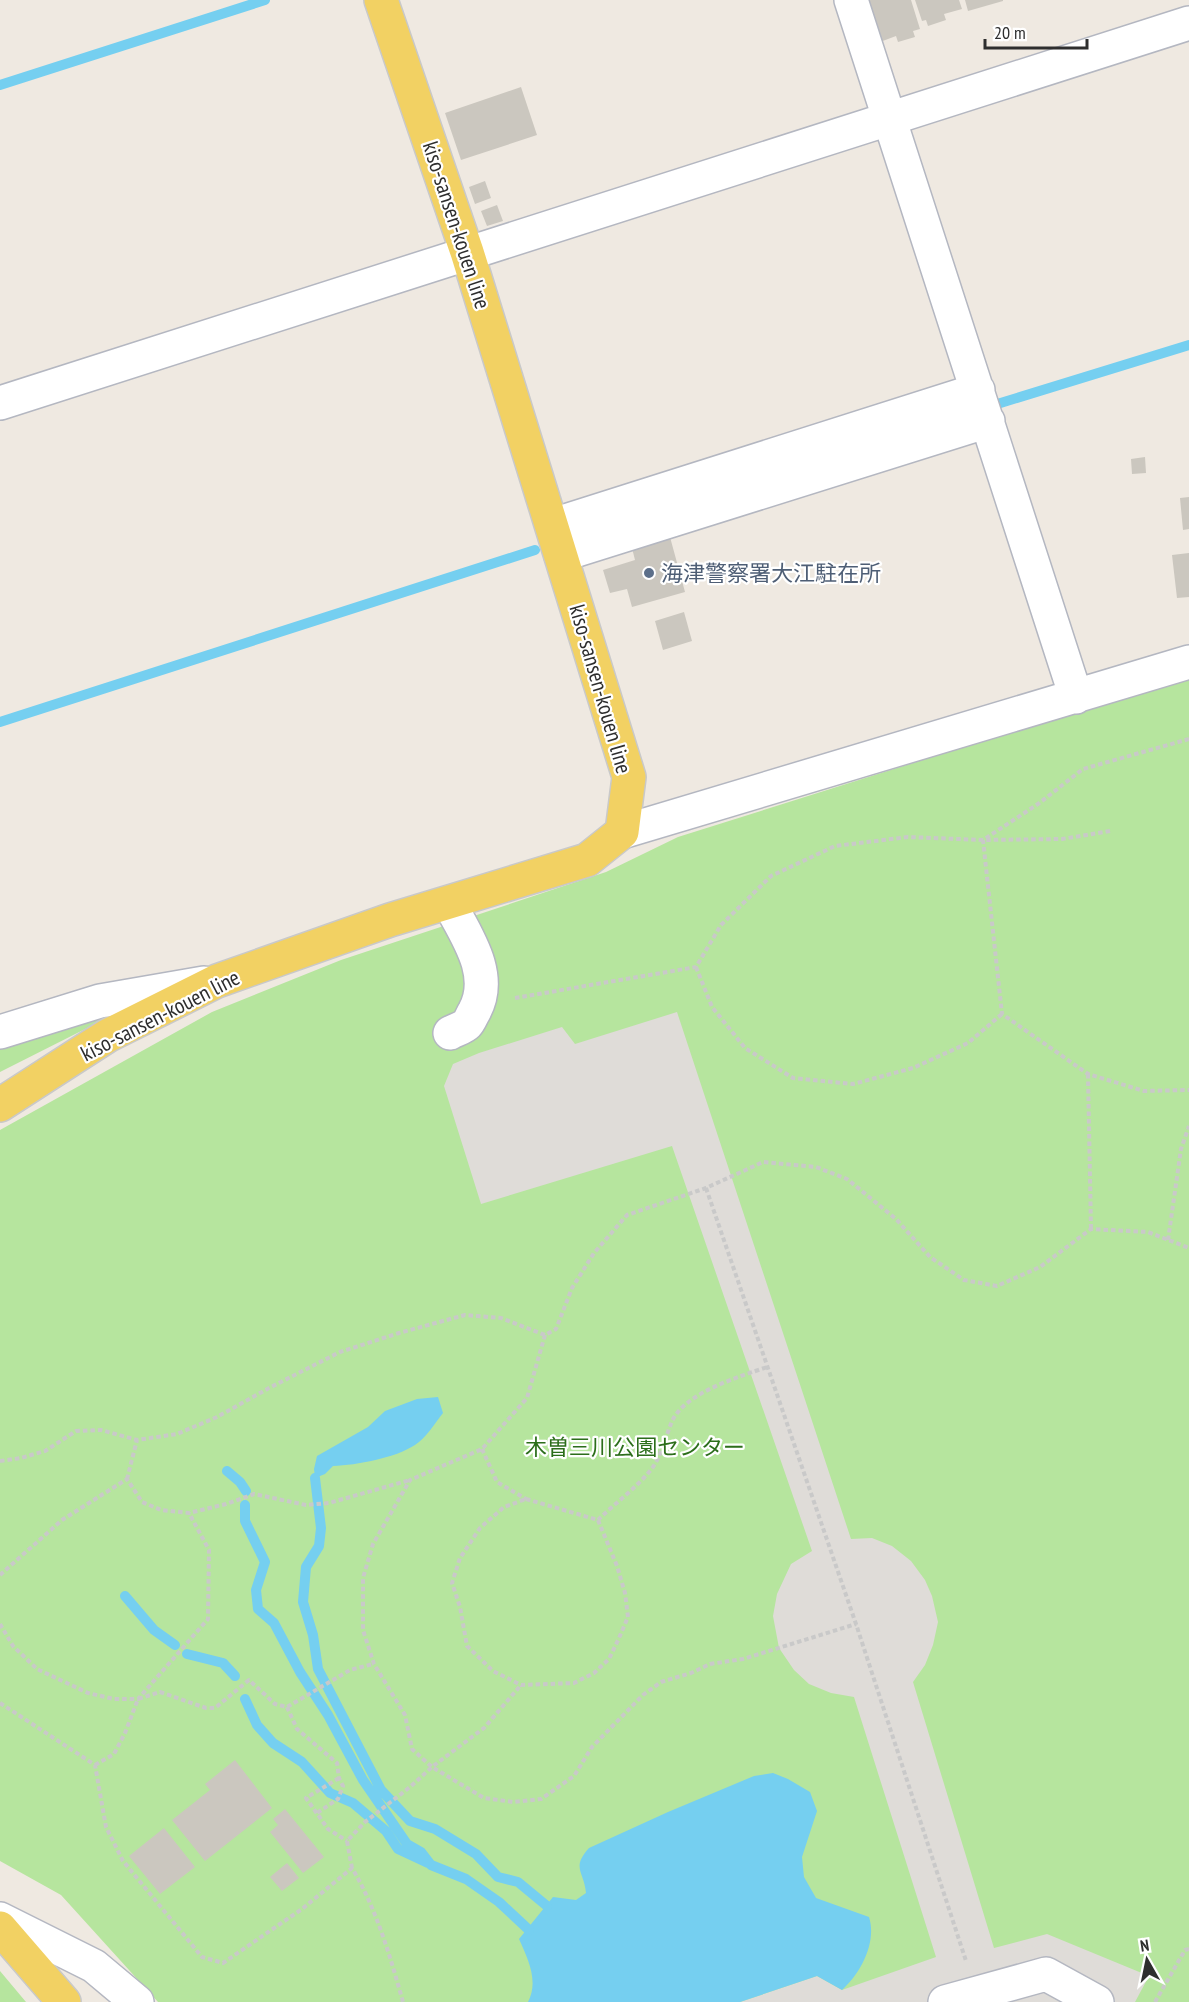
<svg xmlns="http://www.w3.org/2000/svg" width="1189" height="2002" font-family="'PT Sans Narrow','Noto Sans JP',sans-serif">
<rect width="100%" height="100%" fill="#efe9e1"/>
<path fill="#b6e59e" d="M1189,676V2002H158L61,1895L0,1861V1130L212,1012L341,960L606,872L678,837Z
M102,1011L105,1019L0,1072V1043Z
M0,1971L26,2002H0Z"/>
<path fill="#dfdcd8" d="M677,1012L851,1539L872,1538L892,1546L911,1561L925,1580L932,1596L938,1622L933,1645L925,1665L913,1682L994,1948L1047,1934L1149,1976L1135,2002H740L817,1976L842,1990L936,1957L854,1697L831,1693L809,1684L794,1670L779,1648L773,1616L777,1594L791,1564L812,1551L672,1146L481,1204L444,1086L453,1064L479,1053L562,1027L575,1044Z"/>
<path fill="#75cff0" d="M438,1397L443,1413C435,1423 426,1438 415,1445C395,1458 357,1465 333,1466L325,1474L315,1478L314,1469L317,1456L368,1427L385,1411L417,1399Z
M773,1773L788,1779L810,1792L817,1811L802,1857L804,1877L816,1898L869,1917C877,1942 861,1973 842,1990L817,1976L740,2002H528C539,1981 528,1959 519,1939L553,1897L576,1900L586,1893C584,1871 571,1868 589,1848L668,1812L754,1776Z"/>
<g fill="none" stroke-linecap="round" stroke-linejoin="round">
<path stroke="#75cff0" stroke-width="10" d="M0,85L265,0
M994,405L1189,345
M0,722L535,550
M227,1471L240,1482L246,1491
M315,1478L321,1528L319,1546L306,1567L303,1602L313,1635L318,1669L381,1790L410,1821L435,1829L476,1854L498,1877L518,1882L547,1906
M245,1505V1521L265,1562L256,1590L258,1609L274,1623L300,1672L328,1715L363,1780L407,1844L421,1852L431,1865L466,1879L499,1902L529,1930
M125,1596L154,1630L175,1645
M187,1654L223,1663L235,1676
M245,1699L257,1725L273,1743L302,1762L330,1793L353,1803L386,1831L398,1849L428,1863"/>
</g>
<path fill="#cbc7bf" d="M867,0H911L920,29L913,31L915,37L898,42L896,36L880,42Z
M915,0H959L962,9L944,14L946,20L928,26L926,20L922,21Z
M965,0H1003V1L968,11Z
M521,87L537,135L461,160L445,113Z
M485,181L491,198L475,204L469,187Z
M497,205L503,221L487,226L481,211Z
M1145,457L1146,473L1132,474L1131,459Z
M1189,497V529L1183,530L1180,498Z
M670,537L685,592L632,607L627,589L610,593L603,570L635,560L632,548Z
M1189,553V597L1177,598L1172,555Z
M684,612L692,641L663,650L655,621Z
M235,1760L272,1808L205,1861L172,1820L210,1790L205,1784Z
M285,1809L324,1857L303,1873L270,1832L278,1825L273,1819Z
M164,1828L195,1867L160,1894L129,1856Z
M287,1863L299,1878L282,1891L270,1877Z"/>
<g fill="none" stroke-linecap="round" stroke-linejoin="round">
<g stroke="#b4b7c1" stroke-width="36">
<path id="minor" d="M851,0L1076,697
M0,403L1189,23
M553,525L978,390
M561,555L988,421
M622,832L1189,662
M449,903C466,935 495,975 474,1012C472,1015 470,1021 467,1024C463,1028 455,1030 450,1033
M0,1032L100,1001L204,983
M0,1919L94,1966L137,2002
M945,2002L1046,1974L1097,2002"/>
</g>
<g stroke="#c9c9c9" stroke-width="36">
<path id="major" d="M0,1105L107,1036L217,981L390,920L587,860L622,832L629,777L467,252L381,0
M0,1928L64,2002"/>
</g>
<path stroke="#c9c9c9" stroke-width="4" stroke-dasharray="4.5 3" stroke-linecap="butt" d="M1189,739L1083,769L1038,804L983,840L1002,1014L1088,1074L1144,1091L1189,1090
M696,967L712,1007L745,1048L793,1078L853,1084L913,1068L968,1043L1002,1014
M515,998L696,967L721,925L771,876L835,846L908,837L983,840L1062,839L1110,831
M1088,1074L1091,1229
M706,1188L856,1624L966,1961
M1168,1240L1181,1149L1189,1126
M545,1335L527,1398L482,1449L410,1480L373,1544L363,1578V1630L374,1664L405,1715L412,1749L432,1767L484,1798L513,1802L541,1799L574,1776L592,1747L643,1695L661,1682L691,1673L710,1664L743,1659L856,1624
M482,1449L497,1482L526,1499
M0,1461L21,1458L45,1451L76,1431L101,1430L137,1440L177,1434L217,1417L269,1388L340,1352L399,1333L465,1315L501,1318L545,1335L556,1329L572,1288L594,1253L627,1215L706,1188L763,1162L816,1167L847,1179L896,1219L930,1257L964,1280L997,1286L1040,1267L1091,1229L1148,1232L1189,1248
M127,1479L137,1440
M526,1499L598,1520L617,1566L625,1593L628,1617L619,1638L609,1659L594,1673L574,1683L521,1685L493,1671L467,1646L460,1607L452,1583L460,1558L480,1528L504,1507Z
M598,1520C613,1505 636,1488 649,1472C661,1459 665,1438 672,1421C686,1392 739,1377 767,1367
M0,1575L62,1520L127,1479L142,1502L161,1510L189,1513L226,1504L254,1494L306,1505L329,1503L410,1480
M0,1624L13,1646L37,1669L88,1693L114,1699H138L208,1619L209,1550L189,1513
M0,1703L95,1765L106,1827L123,1861L202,1957L223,1963L302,1909L352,1868C377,1910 390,1956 403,2002
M287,1707L297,1729L337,1763L339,1778L343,1786L338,1799L317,1813
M95,1765L114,1754L125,1733L138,1699L160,1692L206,1708H215L249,1680L275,1704L287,1707L350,1670L373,1664
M339,1778L306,1798L328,1829L347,1841
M352,1868L347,1841L365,1822L410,1787L432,1767L484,1728L521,1685
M1155,2002L1185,1950L1189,1949"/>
<use href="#minor" stroke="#fff" stroke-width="33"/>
<use href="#major" stroke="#f2d163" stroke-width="33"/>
</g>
<circle fill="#5c6f8a" stroke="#fff" stroke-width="2" cx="649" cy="573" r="6"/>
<g text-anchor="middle" stroke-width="4.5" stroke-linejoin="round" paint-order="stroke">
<g font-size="22" fill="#2e2e2e" stroke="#fff">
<text transform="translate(457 225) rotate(72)" y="8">kiso-sansen-kouen line</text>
<text transform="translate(601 689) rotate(74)" y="8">kiso-sansen-kouen line</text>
<text transform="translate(160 1015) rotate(-27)" y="8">kiso-sansen-kouen line</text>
</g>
<g font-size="22" fill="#4e5e75" stroke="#fff" text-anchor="start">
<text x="661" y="581">海津警察署大江駐在所</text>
</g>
<g font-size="22" fill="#2c6e1b" stroke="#fff">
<text x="635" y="1455">木曽三川公園センター</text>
</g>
</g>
<g transform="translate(1147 1960) rotate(351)" stroke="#ffffff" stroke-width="4.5" paint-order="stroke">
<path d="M0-4.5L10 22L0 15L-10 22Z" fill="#2e2e2e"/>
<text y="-9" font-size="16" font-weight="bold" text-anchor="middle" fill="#2e2e2e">N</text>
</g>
<path d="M985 39v9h102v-9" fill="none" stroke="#2e2e2e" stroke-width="3"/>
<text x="994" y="39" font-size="18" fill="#2e2e2e" stroke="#ffffff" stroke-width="4.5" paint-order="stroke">20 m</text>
</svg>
